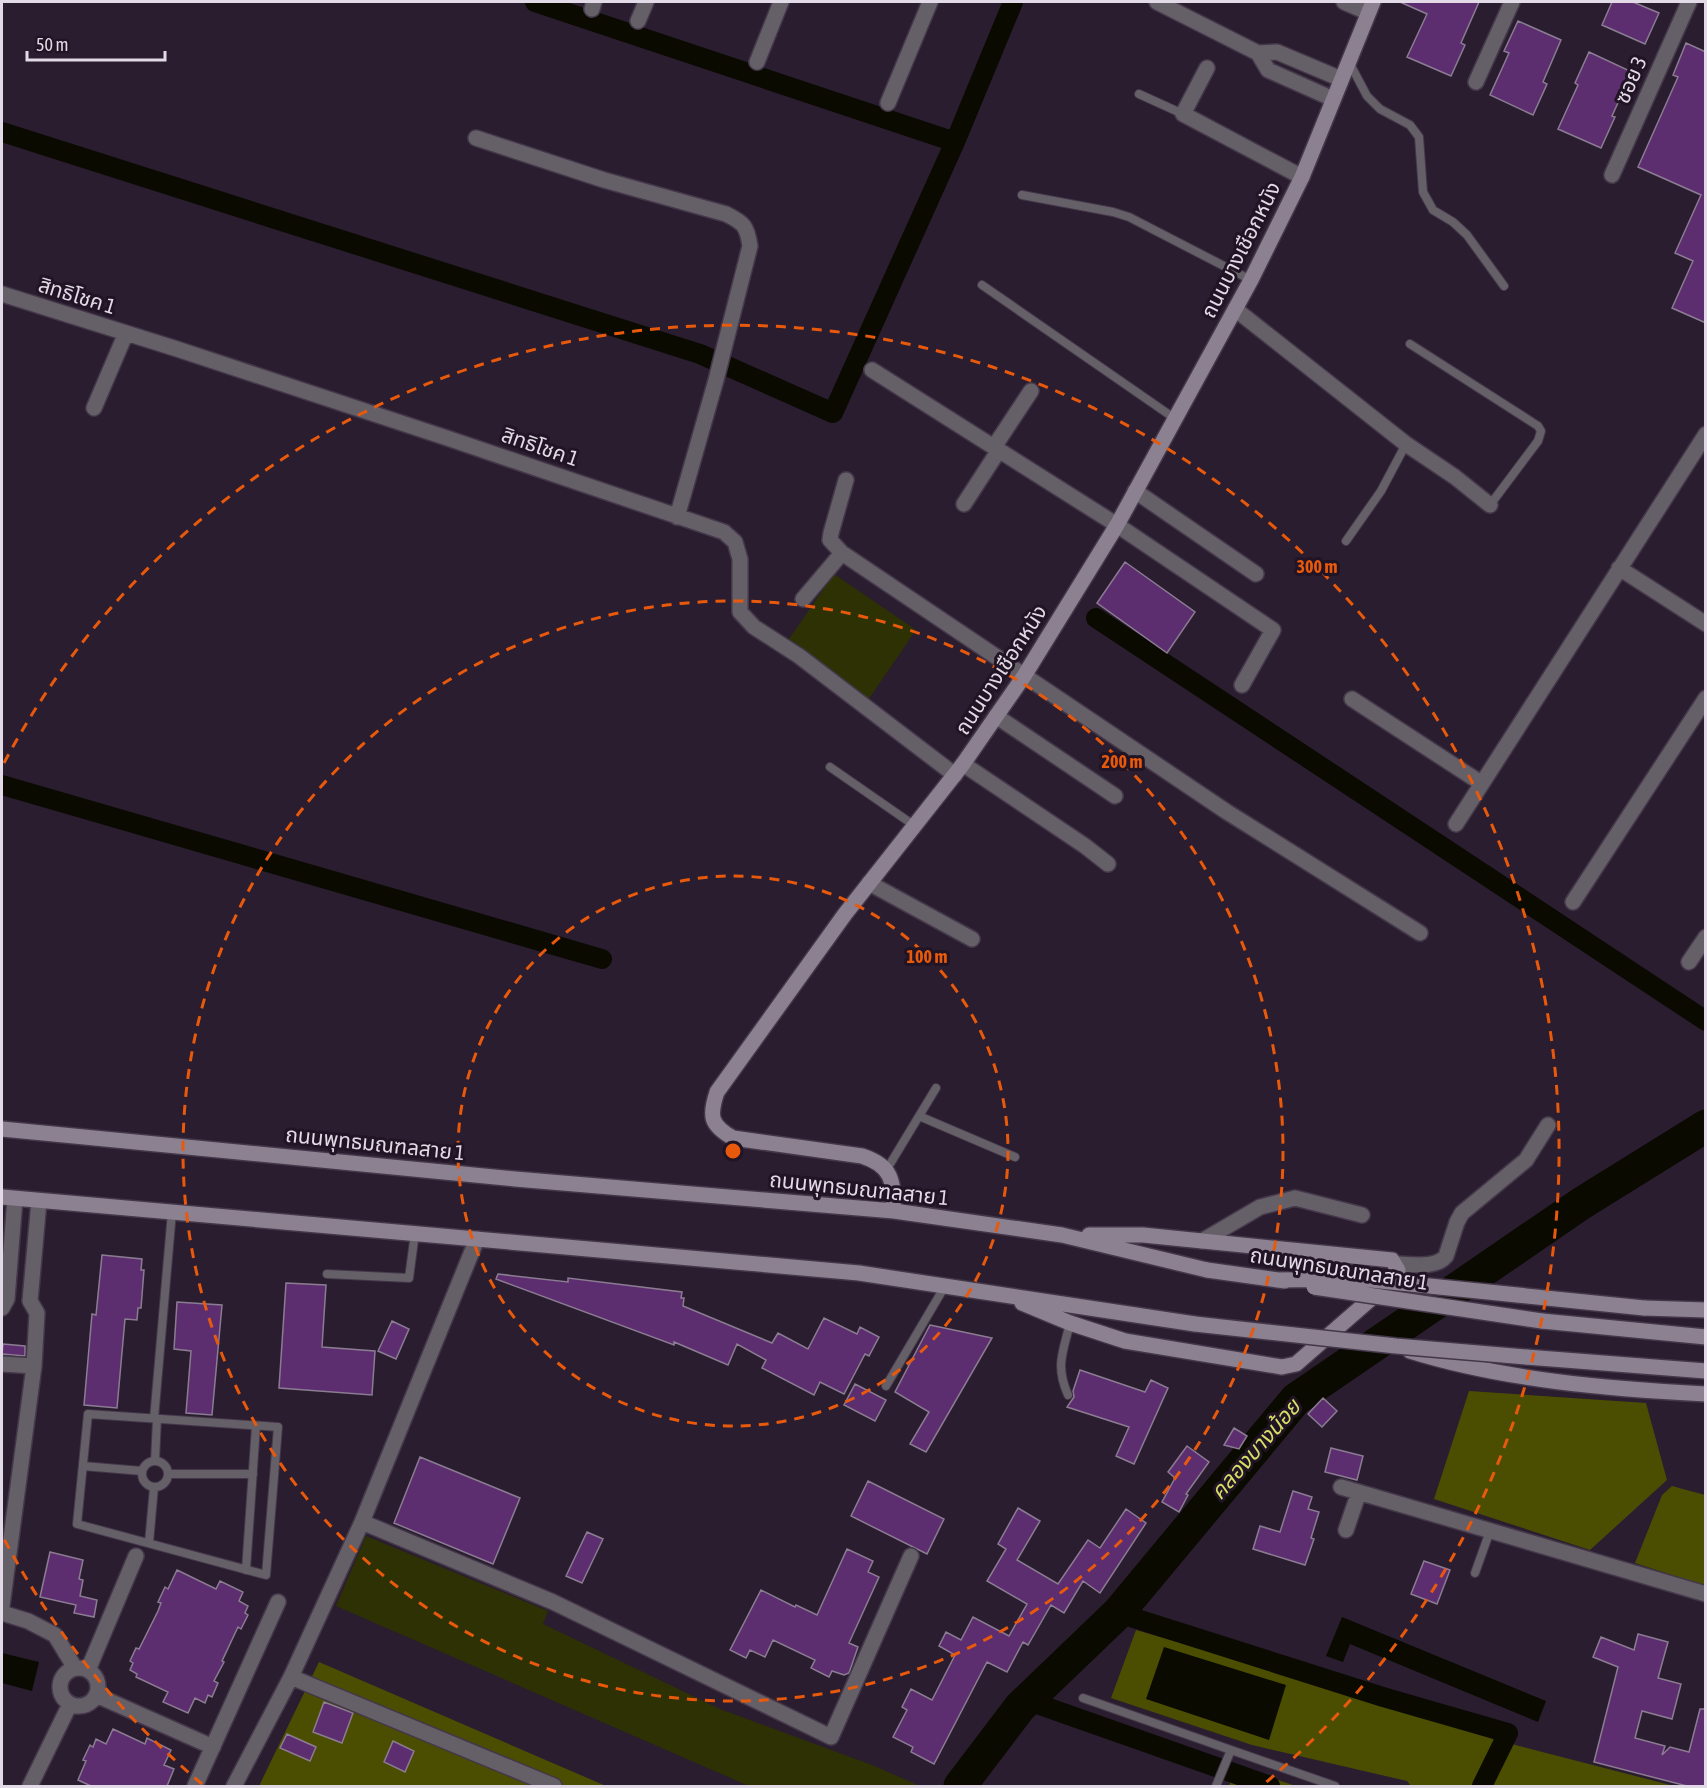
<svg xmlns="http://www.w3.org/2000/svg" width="1707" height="1788" font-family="'Asap Condensed','Noto Sans Thai',sans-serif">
<rect width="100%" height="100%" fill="#291d2f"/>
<path fill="#2e3104" d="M834,574L916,630L864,706L782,649Z
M366,1536L548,1611L543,1624L720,1709L872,1765L920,1786H749L336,1606Z"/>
<path fill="#4b4e00" d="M1469,1391L1646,1403L1667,1480L1590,1550L1434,1499Z
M1672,1486L1705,1495V1586L1635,1563L1662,1495Z
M1136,1630L1359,1695L1504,1742L1674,1786H1411L1407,1781L1252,1745L1111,1698Z
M319,1662L606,1786H259Z
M1236,1766L1296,1786H1229Z"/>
<path fill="#0a0a00" d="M1342,1617L1546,1701L1538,1722L1350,1644L1343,1662L1326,1656Z
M1164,1647L1286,1685L1269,1740L1146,1699Z
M2,1653L39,1662L32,1691L2,1683Z"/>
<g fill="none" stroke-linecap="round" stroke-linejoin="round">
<path stroke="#0a0a00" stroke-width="20" d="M535,2L955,142
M2,132L700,354L833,413L955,142L1013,2
M1096,618L1706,1021
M2,785L602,959
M1118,1613L1383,1697L1508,1733L1482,1786
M1026,1700L1270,1786"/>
<path stroke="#0a0a00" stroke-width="33" d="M960,1786L1020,1707L1118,1613L1296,1399L1582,1203L1706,1126"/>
</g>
<path fill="#5c2e6f" stroke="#8b7c92" stroke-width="1.5" d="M1400,2H1479L1461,43L1465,45L1451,76L1407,57L1427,14Z
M1612,2H1633L1659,13L1645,44L1602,25Z
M1518,21L1561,40L1543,82L1547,84L1533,115L1490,95L1509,53L1504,51Z
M1686,43L1706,52V323L1672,308L1693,261L1675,253L1701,195L1638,167L1678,77L1673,75Z
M1589,52L1632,72L1612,116L1615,117L1601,148L1558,129L1578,85L1575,83Z
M1125,562L1195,612L1167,653L1097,603Z
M102,1255L142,1259L141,1270H144L141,1308H138L137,1320L125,1319L117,1408L84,1405L92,1314L96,1315Z
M498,1274L568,1282V1278L682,1292L681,1298H684L683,1306L772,1343L778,1333L808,1349L824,1318L857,1334L860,1327L879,1337L869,1356L865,1354L844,1394L820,1382L814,1395L762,1368L766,1360L737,1344L728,1365L674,1342V1345L496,1279Z
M286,1283L326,1285L322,1347L375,1351L372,1395L279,1388Z
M177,1302L222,1305L212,1415L186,1413L191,1351L174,1349Z
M392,1321L409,1329L396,1359L378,1351Z
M930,1325L992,1338L926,1452L910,1444L929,1412L895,1392Z
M3,1344L25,1346V1356L2,1354Z
M1080,1370L1145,1392L1151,1380L1168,1388L1134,1464L1116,1456L1129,1427L1067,1407L1074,1397L1073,1391Z
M855,1384L886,1400L875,1421L844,1405Z
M1323,1398L1337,1411L1322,1427L1308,1414Z
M1234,1428L1247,1436L1239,1449L1224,1445Z
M1187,1446L1209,1462L1186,1494L1188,1495L1179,1512L1162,1502L1175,1478L1168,1472Z
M1331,1448L1363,1456L1357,1480L1325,1472Z
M420,1457L520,1498L493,1564L394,1523Z
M868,1481L944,1519L927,1554L851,1516Z
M1293,1491L1312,1497L1308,1509L1319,1512L1311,1538L1314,1539L1305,1565L1253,1549L1260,1526L1280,1532Z
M1018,1508L1040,1521L1017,1560L1058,1584L1088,1540L1100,1548L1126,1509L1146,1523L1100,1593L1083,1581L1064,1613L1051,1605L1028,1645L1023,1642L1007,1672L987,1662L934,1764L911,1752L913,1747L893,1737L907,1710L902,1707L911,1689L932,1700L955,1655L939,1646L946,1632L961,1640L973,1617L1009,1636L1027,1604L987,1581L1006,1549L998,1544Z
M587,1532L603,1539L582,1583L566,1576Z
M847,1549L873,1561L868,1572L879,1577L849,1643L858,1647L849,1673L844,1675L832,1671L829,1677L811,1668L815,1660L773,1640L765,1657L750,1650L746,1658L730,1650L761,1590L795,1607L796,1605L817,1615Z
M50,1552L83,1560L79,1579L83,1580L80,1596L97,1600L94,1617L74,1613L76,1605L40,1597Z
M1424,1561L1450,1570L1437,1604L1411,1594Z
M177,1570L216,1589L220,1581L243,1592L239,1601L248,1606L245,1613L248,1615L241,1629L238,1627L222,1661L224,1662L214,1681L218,1683L212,1697L208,1695L205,1703L195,1698L188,1713L163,1702L168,1692L136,1677L137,1674L130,1670L133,1663L130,1661L136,1648L139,1649L158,1611L161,1603L158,1602L165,1587L168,1589Z
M1638,1634L1668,1642L1658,1678L1681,1684L1672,1719L1642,1711L1635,1738L1665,1746L1662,1755L1670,1747L1689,1752L1700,1709H1706V1786H1687L1594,1762L1618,1667L1593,1657L1601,1637L1634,1650Z
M324,1702L353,1713L342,1743L313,1732Z
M113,1729L145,1744L147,1738L171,1750L164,1765L174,1769L167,1786H91L78,1780L86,1761L83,1760L90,1745L93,1747L96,1739L106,1744Z
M287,1734L316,1747L310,1761L280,1748Z
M393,1741L414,1751L405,1772L384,1762Z"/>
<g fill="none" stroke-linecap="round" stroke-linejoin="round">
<g stroke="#433749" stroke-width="10">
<path id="lane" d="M1349,62L1367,96L1380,109L1410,125L1419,137L1423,192L1433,210L1453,222L1467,235L1504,286
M1139,94L1183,114
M1022,195L1113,212L1129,217L1251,280
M982,285L1174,418
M1410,344L1538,426L1541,431L1538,441L1490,505
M1346,541L1381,491L1406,444
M830,767L915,826
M919,1116L1015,1157
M887,1169L936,1088
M327,1274L409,1278L415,1233
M886,1386L945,1286
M1068,1395C1055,1365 1063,1353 1070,1323
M88,1414L278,1427L266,1575L77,1524Z
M154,1419L172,1212
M142 1474a13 13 0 1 1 26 0a13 13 0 1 1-26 0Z
M155,1461L157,1419
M83,1466L142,1471
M168,1474H253
M149,1543L154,1487
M246,1570L256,1426
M1475,1573L1490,1531
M1083,1698L1231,1750
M1216,1786L1231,1750L1335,1786"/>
</g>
<g stroke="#433749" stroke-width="18">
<path id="street" d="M1157,2L1258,53
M1344,2L1367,12
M592,9L594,2
M638,21L646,2
M757,62L781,2
M1207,68L1183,114L1302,177
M1476,82L1512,2
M1333,99L1268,70L1258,53L1277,52L1341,79
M888,103L930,2
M476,138L604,180L726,214C744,223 747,226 750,246L716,380L677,517
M1612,175L1689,2
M2,294L177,349L447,438L724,532L735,542L740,559V612L754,627L799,656L955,775
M1235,309L1406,444L1455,477L1490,505
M872,370L1117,525L1273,630L1242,685
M94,408L126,333
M994,447L1031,391
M1135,491L1256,574
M964,504L999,450
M842,553L1227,812L1420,933
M1619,568L1706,624
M803,599L842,553L830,540L831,533L846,480
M1352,699L1481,783
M996,716L1115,796
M963,764L1085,846L1108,864
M1456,824L1706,434
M869,883L972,939
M1573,902L1706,698
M1689,962L1706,937
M1202,1241L1260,1207L1295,1198L1362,1215
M1396,1264C1411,1264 1436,1269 1446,1256L1457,1222L1462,1213L1526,1160L1548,1125
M2,1308L7,1299L15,1199
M2,1364L34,1366
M1341,1487L1706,1594
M362,1522L553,1602L831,1737L911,1556
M1346,1530L1359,1492
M2,1606L34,1366L37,1313L30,1301L39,1201
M2,1613L28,1621L55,1635L75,1668
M60 1687a19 19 0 1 1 38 0a19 19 0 1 1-38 0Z
M88,1670L136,1556
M291,1677L554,1786
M96,1695L213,1747
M30,1786L70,1704
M195,1786L278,1602
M234,1786L291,1677L362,1522L477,1239"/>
</g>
<g stroke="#433749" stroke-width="18">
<path id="secondary" d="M2,1129L515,1179L894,1211L1062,1235L1207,1270
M2,1197L859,1273L1195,1324
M894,1211C893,1181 893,1166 862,1156L733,1138C710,1125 709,1116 717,1092L845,914L963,764L1024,676L1117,525L1251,280L1302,177L1373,2
M1022,1303L1070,1323L1125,1341L1282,1367L1296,1364L1398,1275V1270L1392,1260L1143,1235H1089
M1644,1308L1706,1310
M1542,1321L1706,1337
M1410,1351C1503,1380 1608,1389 1706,1394
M1526,1357L1706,1371"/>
</g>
<use href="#lane" stroke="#655f68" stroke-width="8"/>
<use href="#street" stroke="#655f68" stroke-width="15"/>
<use href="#secondary" stroke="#8b8190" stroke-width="15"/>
<g stroke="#433749" stroke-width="18" stroke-linecap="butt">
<path id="secondary-bridge" d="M1207,1270L1285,1281
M1276,1280L1361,1279L1644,1308
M1314,1287L1542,1321
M1195,1324L1396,1346L1526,1357"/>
</g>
<use href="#secondary-bridge" stroke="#8b8190" stroke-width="15"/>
</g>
<g fill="none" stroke="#e8590c" stroke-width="3" stroke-dasharray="10 8">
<circle cx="733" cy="1151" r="275"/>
<circle cx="733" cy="1151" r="550"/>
<path d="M202 1784A826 826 0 0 1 4 1539M4 763A826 826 0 1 1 1264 1784"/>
</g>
<g text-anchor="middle" stroke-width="6" stroke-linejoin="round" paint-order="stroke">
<g font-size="21" fill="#e2dae6" stroke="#201425">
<text transform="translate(1631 80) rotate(-66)" y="7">ซอย 3</text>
<text transform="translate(1241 250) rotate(-63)" y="7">ถนนบางเชือกหนัง</text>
<text transform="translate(77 296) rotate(17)" y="7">สิทธิโชค 1</text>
<text transform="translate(540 447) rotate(19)" y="7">สิทธิโชค 1</text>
<text transform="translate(1001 670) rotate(-57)" y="7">ถนนบางเชือกหนัง</text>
<text transform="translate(375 1144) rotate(6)" y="7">ถนนพุทธมณฑลสาย 1</text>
<text transform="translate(859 1189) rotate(6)" y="7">ถนนพุทธมณฑลสาย 1</text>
<text transform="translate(1339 1269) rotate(9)" y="7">ถนนพุทธมณฑลสาย 1</text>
</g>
<g font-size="22" font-style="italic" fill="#d6de65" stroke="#201425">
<text transform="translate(1255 1449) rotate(-49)" y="8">คลองบางน้อย</text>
</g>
</g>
<circle cx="733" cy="1151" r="9" fill="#e8590c" stroke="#201425" stroke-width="3"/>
<g font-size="18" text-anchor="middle" font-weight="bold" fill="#e8590c" stroke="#201425" stroke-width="6" stroke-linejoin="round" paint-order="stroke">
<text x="1317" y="573">300 m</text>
<text x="1122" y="768">200 m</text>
<text x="927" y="963">100 m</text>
</g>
<rect width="1707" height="1788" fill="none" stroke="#e2dae6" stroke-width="6"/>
<path d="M27 51v9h138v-9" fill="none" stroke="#e2dae6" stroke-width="3"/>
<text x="36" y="51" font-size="18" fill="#e2dae6" stroke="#201425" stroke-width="4.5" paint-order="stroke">50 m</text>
</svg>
